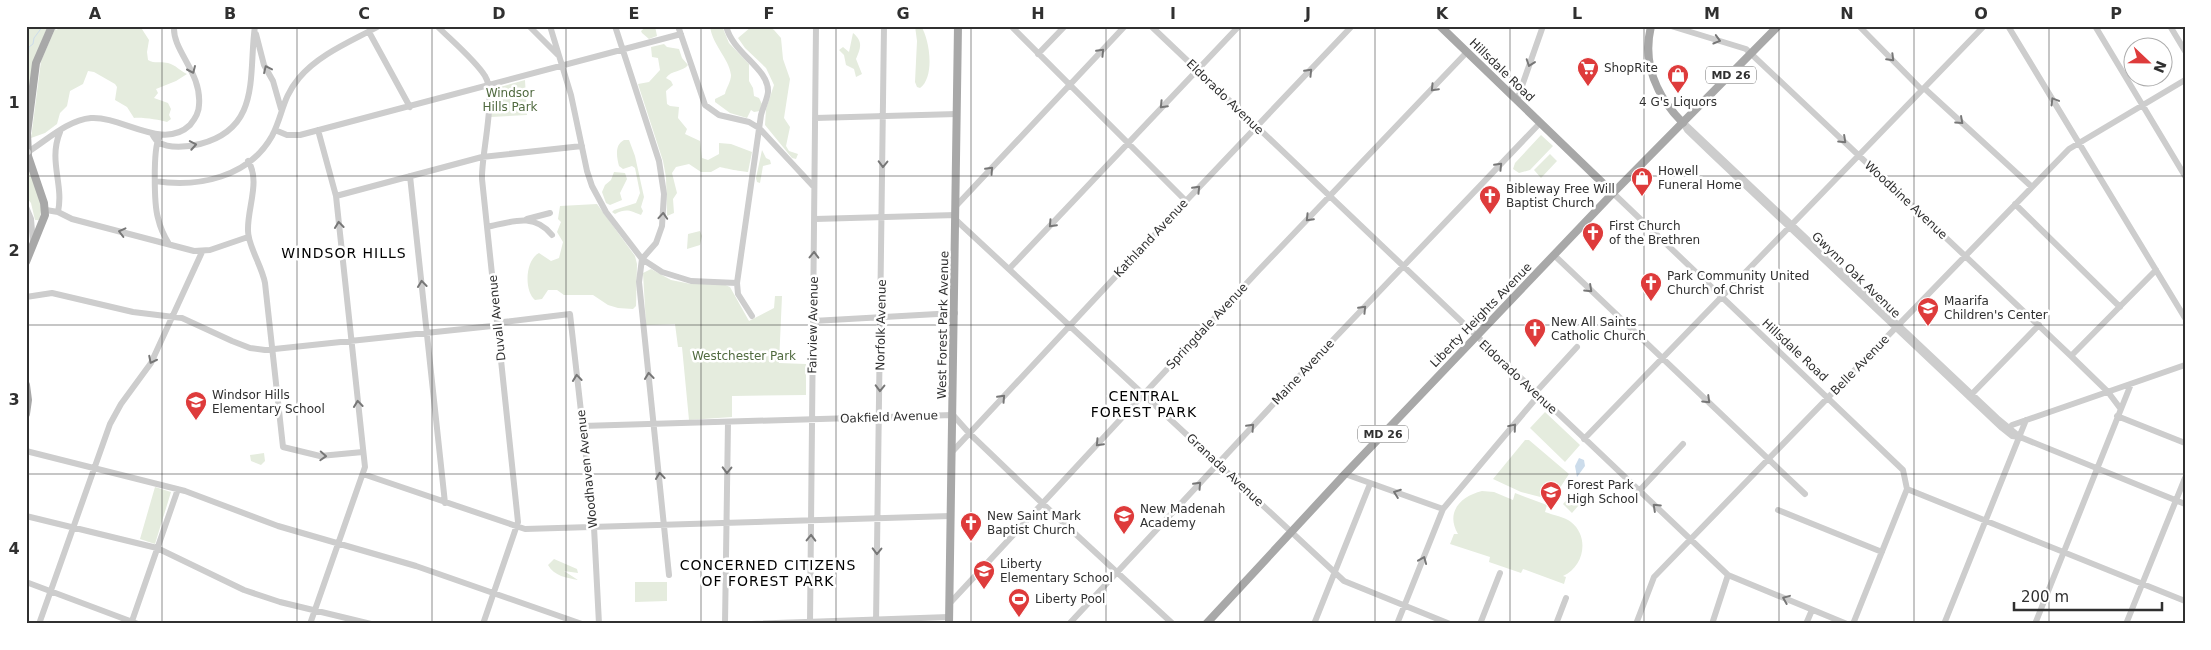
<svg xmlns="http://www.w3.org/2000/svg" width="2211" height="650" font-family="'DejaVu Sans',sans-serif">
<rect width="100%" height="100%" fill="#fff"/>
<path fill="#e5ecde" d="M26,26H48L35,57L26,116Z
M59,26H140L149,40L147,52L148,60C155,64 160,61 168,63C176,65 180,71 187,74L176,81L156,89L158,93L154,98L168,103L171,109L169,115L171,119L167,122C160,120 142,117 134,118L127,107L115,100L117,87L115,84L94,72L88,71L83,84L70,91L67,106L60,113L57,124L45,133L31,138L41,61L55,29L57,30Z
M647,26H655L657,36L649,39L642,33L641,31Z
M710,26H722L729,43L749,64V81L753,88L754,96L759,98L762,104L760,111L754,112L751,110L747,118L730,113L715,102V99L725,94C726,88 731,82 731,75C729,58 712,45 710,26Z
M756,26H768L774,30L781,38L783,59L790,79L784,118L790,127L786,146L789,151L798,154L796,159L792,158L765,125L766,109L774,85L766,68L745,48L738,38L751,27Z
M915,26H921C930,40 935,77 920,88L917,87L915,82L917,41Z
M853,33C864,42 860,49 856,59L862,74L856,77L854,69L846,65L844,55L839,50L843,47L849,52Z
M664,44L667,47L679,49L682,58L688,65C683,72 671,70 666,78L671,81L673,85L666,91L667,104L670,106L679,107L678,118L687,129L685,134L700,141L702,158L708,160L719,154V143L731,144L752,152L748,172C744,172 723,168 720,167L711,172H701L689,164L676,167L672,173L677,193L673,199L674,213L667,216L666,177L663,161L638,84L649,82L660,70L658,58L652,57L651,47Z
M525,80L527,115L491,117L493,89Z
M1541,135L1553,146L1530,170L1519,173L1513,169L1515,163Z
M624,140H629L635,156L644,197L641,207L643,211L641,215C630,211 627,208 615,214L612,212L614,210L636,203L640,193L635,168L632,166L623,169L619,166C617,158 614,145 624,140Z
M762,150L766,158L770,160L771,164L763,166L760,183L757,182L756,178Z
M1550,154L1557,161L1541,178L1534,170Z
M26,164C32,181 46,203 39,220H35L31,203L26,197Z
M614,172L625,173L627,179L620,193L622,200L610,205L606,203L602,192L605,185L611,180Z
M597,204L635,256L637,264L636,306L633,309L618,308L608,305L593,295H564L557,290H548L542,299L535,300C524,291 525,260 539,253L551,261L559,258L563,242L557,232L561,222L558,219L560,206Z
M700,231L702,236L700,245L687,249L688,234Z
M651,269L671,280L691,284H723L730,287L749,321L774,308L775,296H782L779,363L806,364V395L732,396V417L689,420L682,347H678L675,324L646,325L643,273Z
M1545,412L1580,445L1565,462L1530,428Z
M1525,440H1529L1569,474L1552,500L1521,492L1493,479Z
M264,453L265,461L261,465L251,461L250,455Z
M155,487L171,492L155,544L140,539Z
M1576,490L1585,498L1572,513L1563,504Z
M1482,491L1494,492L1513,500L1515,493L1547,505L1545,512C1553,515 1565,517 1571,522C1590,537 1584,567 1563,576L1566,577L1564,584L1523,569L1521,573L1489,562L1490,557L1450,544L1454,534H1458C1445,512 1461,496 1482,491Z
M554,559L577,569L578,573L564,571L578,580C567,578 554,576 548,565Z
M635,582H667V601L635,602Z"/>
<path fill="#ccdceb" d="M1579,458L1584,460L1585,466L1577,477L1575,466Z"/>
<g fill="none" stroke-linecap="round" stroke-linejoin="round">
<path stroke="#ccdceb" stroke-width="1" d="M26,96L29,47L33,44L34,38L43,26"/>
<path stroke="#cdcdcd" stroke-width="6" d="M437,26C451,40 475,60 485,76C497,94 481,155 482,179L518,522L483,624
M529,26L558,55
M550,26L571,95L587,171L592,186L606,212L642,259L662,272L691,281L737,283
M615,26L659,161L664,194L662,226L656,243L642,259L639,282L669,575
M678,26L705,105L719,115L749,122L759,128L814,187
M726,26C733,54 769,68 768,92C767,100 763,107 761,115L737,283L738,294L752,316
M1011,26L1186,201
M1151,26L1728,575L1847,624
M1671,26L1746,49L2071,356L2108,392L2120,408
M1859,26L1922,90
M2008,26L2185,318
M2095,26L2185,176
M2170,26L2185,51
M369,32L410,107
M256,34L264,65L273,81L281,109
M1038,54L1065,26
M1924,88L2032,187
M1517,100L1543,26
M815,118L957,114
M1683,123L1687,130L1713,155L2002,428L2012,436L2020,437L2185,504
M1686,125L1997,418L2020,437
M275,130L287,135H300L681,34
M151,133C154,136 155,140 158,142C169,149 188,147 200,144C262,128 248,74 255,26
M159,138C153,149 154,205 158,218C160,227 164,236 169,244
M28,152C47,140 68,120 91,118C122,116 163,151 190,125C195,119 199,112 199,105C202,72 172,51 174,26
M248,161C261,181 247,208 248,231C248,246 262,266 265,283L283,447L320,456L363,452
M410,176L445,503
M155,181C198,188 249,177 272,136C283,115 282,98 299,78C319,54 352,41 379,26
M1613,193L1903,470L1907,489L1853,624
M336,196L482,157L582,146
M2015,204L2120,307
M956,206L1125,26
M26,207L31,219L33,243
M46,210L58,212L72,219L194,251L210,250L248,237
M58,212C64,184 48,161 60,132
M527,219L550,213
M815,219L956,215
M956,220L1344,581L1450,624
M487,227C511,222 534,212 552,235
M1554,255L1805,494
M1009,269L1239,26
M26,297L52,293L133,312L182,318L232,341L250,348L265,350L492,326L503,322L570,314L594,527L599,624
M813,321L955,313
M2071,356L2156,270
M1535,393L1577,347
M1969,397L2039,325
M2117,416L2185,443
M582,426L953,415L969,433L1042,503L1173,624
M2010,428L2012,425L2185,365
M1584,439L1984,26
M26,451L185,491L278,526L416,566L582,624
M952,452L1186,201L1352,26
M363,474L525,529L951,516
M1345,474L1443,509
M1907,489L2185,601
M1639,491L1683,444
M1778,510L1882,552
M26,516L157,548L244,590L280,602L371,624
M26,582L138,624
M950,603L1259,270L1467,52
M39,624L110,424L121,404L151,363L202,252
M131,624L178,489
M310,624L365,467L336,196L318,130
M725,624L728,422
M751,624L949,617
M810,624L816,26
M876,624L884,26
M1069,624L1331,342L1540,123
M1314,624L1370,484
M1397,624L1443,509L1538,396
M1480,624L1500,573
M1556,624L1566,598
M1636,624L1654,577L2069,149L2185,80
M1712,624L1728,575
M1806,624L1812,610
M1944,624L2026,420
M2035,624L2131,384
M2126,624L2185,478"/>
<path stroke="#a8a8a8" stroke-width="8" d="M1440,26L1613,193
M1651,26C1642,64 1657,97 1683,123
M26,262L45,215L44,203L28,156L27,133L36,63L52,26
M26,385L28,400L26,414
M949,624L958,26
M1206,624L1345,474L1613,193L1778,26"/>
<path stroke="#cdcdcd" stroke-width="6" d="M26,153L28,152"/>
</g>
<defs><path id="oneway-chevron" d="M-2-3.5L2.5 0L-2 3.5" fill="none" stroke-width="1.6" stroke-linecap="round" stroke-linejoin="round" transform="scale(1.25)"/></defs>
<g stroke="#777">
<use href="#oneway-chevron" transform="translate(1717 40) rotate(16)"/>
<use href="#oneway-chevron" transform="translate(1101 52) rotate(-46)"/>
<use href="#oneway-chevron" transform="translate(1891 58) rotate(45)"/>
<use href="#oneway-chevron" transform="translate(1530 63) rotate(109)"/>
<use href="#oneway-chevron" transform="translate(267 69) rotate(-115)"/>
<use href="#oneway-chevron" transform="translate(192 70) rotate(66)"/>
<use href="#oneway-chevron" transform="translate(1309 72) rotate(-46)"/>
<use href="#oneway-chevron" transform="translate(1434 88) rotate(134)"/>
<use href="#oneway-chevron" transform="translate(2054 101) rotate(-121)"/>
<use href="#oneway-chevron" transform="translate(1163 105) rotate(134)"/>
<use href="#oneway-chevron" transform="translate(1960 121) rotate(42)"/>
<use href="#oneway-chevron" transform="translate(1843 140) rotate(43)"/>
<use href="#oneway-chevron" transform="translate(193 145) rotate(-10)"/>
<use href="#oneway-chevron" transform="translate(883 164) rotate(91)"/>
<use href="#oneway-chevron" transform="translate(1499 166) rotate(-46)"/>
<use href="#oneway-chevron" transform="translate(990 170) rotate(-47)"/>
<use href="#oneway-chevron" transform="translate(1197 189) rotate(-46)"/>
<use href="#oneway-chevron" transform="translate(663 216) rotate(-86)"/>
<use href="#oneway-chevron" transform="translate(1309 218) rotate(134)"/>
<use href="#oneway-chevron" transform="translate(1052 224) rotate(133)"/>
<use href="#oneway-chevron" transform="translate(339 225) rotate(-96)"/>
<use href="#oneway-chevron" transform="translate(122 232) rotate(-166)"/>
<use href="#oneway-chevron" transform="translate(814 255) rotate(-89)"/>
<use href="#oneway-chevron" transform="translate(422 284) rotate(-96)"/>
<use href="#oneway-chevron" transform="translate(1589 289) rotate(43)"/>
<use href="#oneway-chevron" transform="translate(1363 309) rotate(-46)"/>
<use href="#oneway-chevron" transform="translate(152 360) rotate(117)"/>
<use href="#oneway-chevron" transform="translate(649 376) rotate(-96)"/>
<use href="#oneway-chevron" transform="translate(577 378) rotate(-96)"/>
<use href="#oneway-chevron" transform="translate(880 388) rotate(91)"/>
<use href="#oneway-chevron" transform="translate(1002 398) rotate(-47)"/>
<use href="#oneway-chevron" transform="translate(1707 400) rotate(44)"/>
<use href="#oneway-chevron" transform="translate(358 404) rotate(-96)"/>
<use href="#oneway-chevron" transform="translate(1251 427) rotate(-47)"/>
<use href="#oneway-chevron" transform="translate(1513 427) rotate(-50)"/>
<use href="#oneway-chevron" transform="translate(1099 443) rotate(133)"/>
<use href="#oneway-chevron" transform="translate(323 456) rotate(3)"/>
<use href="#oneway-chevron" transform="translate(727 470) rotate(91)"/>
<use href="#oneway-chevron" transform="translate(660 476) rotate(-96)"/>
<use href="#oneway-chevron" transform="translate(1198 485) rotate(-47)"/>
<use href="#oneway-chevron" transform="translate(1397 493) rotate(-160)"/>
<use href="#oneway-chevron" transform="translate(1656 507) rotate(-137)"/>
<use href="#oneway-chevron" transform="translate(811 538) rotate(-89)"/>
<use href="#oneway-chevron" transform="translate(877 551) rotate(91)"/>
<use href="#oneway-chevron" transform="translate(1423 560) rotate(-68)"/>
<use href="#oneway-chevron" transform="translate(1786 599) rotate(-158)"/>
</g>
<path fill="none" stroke="#303030" stroke-width="1" stroke-opacity="0.55" d="M162,26V624M297,26V624M432,26V624M566,26V624M701,26V624M836,26V624M971,26V624M1106,26V624M1240,26V624M1375,26V624M1510,26V624M1644,26V624M1779,26V624M1914,26V624M2049,26V624M26,176H2185M26,325H2185M26,474H2185"/>
<defs>
<g id="supermarket-pin" transform="scale(1.125)"><path d="M0 17L-7.5 6A9.5 9.5 0 1 1 7.5 6Z" fill="#de3b3b" stroke="#fff"/><path d="M-6-5.5h2.5l.6 2H6L4.5 2H-2.5L-4.4-4H-6ZM-1.5 3.2a1.3 1.3 0 1 0 .1 0ZM3 3.2a1.3 1.3 0 1 0 .1 0Z" fill="#fff"/></g>
<g id="shop-pin" transform="scale(1.125)"><path d="M0 17L-7.5 6A9.5 9.5 0 1 1 7.5 6Z" fill="#de3b3b" stroke="#fff"/><path d="M-5-2.5h2.3a2.7 3.5 0 0 1 5.4 0H5L5.5 6h-11ZM-1.5-2.5h3a1.5 2.3 0 0 0-3 0Z" fill="#fff"/></g>
<g id="church-pin" transform="scale(1.125)"><path d="M0 17L-7.5 6A9.5 9.5 0 1 1 7.5 6Z" fill="#de3b3b" stroke="#fff"/><path d="M-1.2-6h2.4v3.5h3.3v2.4h-3.3V6h-2.4V-.1h-3.3v-2.4h3.3Z" fill="#fff"/></g>
<g id="school-pin" transform="scale(1.125)"><path d="M0 17L-7.5 6A9.5 9.5 0 1 1 7.5 6Z" fill="#de3b3b" stroke="#fff"/><path d="M0-5L7-2L0 1L-7-2ZM-4 1L0 2.5L4 1V4Q0 6-4 4Z" fill="#fff"/></g>
<g id="stadium-pin" transform="scale(1.125)"><path d="M0 17L-7.5 6A9.5 9.5 0 1 1 7.5 6Z" fill="#de3b3b" stroke="#fff"/><path d="M0-5a6.5 5 0 1 0 0 10a6.5 5 0 1 0 0-10ZM-3.5-1.8h7v3.6h-7Z" fill="#fff"/></g>
</defs>
<g fill-rule="evenodd">
<use href="#supermarket-pin" x="1588" y="68"/>
<use href="#shop-pin" x="1678" y="75"/>
<use href="#shop-pin" x="1642" y="178"/>
<use href="#church-pin" x="1490" y="196"/>
<use href="#church-pin" x="1593" y="233"/>
<use href="#church-pin" x="1651" y="283"/>
<use href="#school-pin" x="1928" y="308"/>
<use href="#church-pin" x="1535" y="329"/>
<use href="#school-pin" x="196" y="402"/>
<use href="#school-pin" x="1551" y="492"/>
<use href="#school-pin" x="1124" y="516"/>
<use href="#church-pin" x="971" y="523"/>
<use href="#school-pin" x="984" y="571"/>
<use href="#stadium-pin" x="1019" y="599"/>
</g>
<g text-anchor="middle" stroke-width="5" stroke-linejoin="round" paint-order="stroke">
<g fill="#fff" stroke="#6e6e6e" stroke-width="1">
<rect x="1706" y="66.5" width="50" height="17" rx="4"/>
<rect x="1358" y="425.5" width="50" height="17" rx="4"/>
</g>
<g font-size="11" font-weight="bold" fill="#303030">
<text x="1731" y="79">MD 26</text>
<text x="1383" y="438">MD 26</text>
</g>
<g font-size="12" fill="#303030" stroke="#fff" text-anchor="start">
<text x="1604" y="72">ShopRite</text>
<text x="1678" y="106" text-anchor="middle">4 G's Liquors</text>
<text x="1658" y="175">Howell<tspan x="1658" dy="14">Funeral Home</tspan></text>
<text x="1506" y="193">Bibleway Free Will<tspan x="1506" dy="14">Baptist Church</tspan></text>
<text x="1609" y="230">First Church<tspan x="1609" dy="14">of the Brethren</tspan></text>
<text x="1667" y="280">Park Community United<tspan x="1667" dy="14">Church of Christ</tspan></text>
<text x="1944" y="305">Maarifa<tspan x="1944" dy="14">Children's Center</tspan></text>
<text x="1551" y="326">New All Saints<tspan x="1551" dy="14">Catholic Church</tspan></text>
<text x="212" y="399">Windsor Hills<tspan x="212" dy="14">Elementary School</tspan></text>
<text x="1567" y="489">Forest Park<tspan x="1567" dy="14">High School</tspan></text>
<text x="1140" y="513">New Madenah<tspan x="1140" dy="14">Academy</tspan></text>
<text x="987" y="520">New Saint Mark<tspan x="987" dy="14">Baptist Church</tspan></text>
<text x="1000" y="568">Liberty<tspan x="1000" dy="14">Elementary School</tspan></text>
<text x="1035" y="603">Liberty Pool</text>
</g>
<g font-size="12" fill="#303030" stroke="#fff">
<text transform="translate(1502 70) rotate(44)" y="4">Hillsdale Road</text>
<text transform="translate(1225 97) rotate(44)" y="4">Eldorado Avenue</text>
<text transform="translate(1906 200) rotate(43)" y="4">Woodbine Avenue</text>
<text transform="translate(1151 238) rotate(-47)" y="4">Kathland Avenue</text>
<text transform="translate(1856 275) rotate(44)" y="4">Gwynn Oak Avenue</text>
<text transform="translate(1481 315) rotate(-46)" y="4">Liberty Heights Avenue</text>
<text transform="translate(497 318) rotate(-96)" y="4">Duvall Avenue</text>
<text transform="translate(813 325) rotate(-89)" y="4">Fairview Avenue</text>
<text transform="translate(881 325) rotate(-89)" y="4">Norfolk Avenue</text>
<text transform="translate(943 325) rotate(-89)" y="4">West Forest Park Avenue</text>
<text transform="translate(1207 326) rotate(-47)" y="4">Springdale Avenue</text>
<text transform="translate(1795 350) rotate(43)" y="4">Hillsdale Road</text>
<text transform="translate(1860 365) rotate(-46)" y="4">Belle Avenue</text>
<text transform="translate(1303 372) rotate(-47)" y="4">Maine Avenue</text>
<text transform="translate(1518 377) rotate(43)" y="4">Eldorado Avenue</text>
<text transform="translate(889 417) rotate(-2)" y="4">Oakfield Avenue</text>
<text transform="translate(587 469) rotate(-96)" y="4">Woodhaven Avenue</text>
<text transform="translate(1225 470) rotate(43)" y="4">Granada Avenue</text>
</g>
<g font-size="12" fill="#506a3f" stroke="#fff">
<text x="510" y="97">Windsor<tspan x="510" dy="14">Hills Park</tspan></text>
<text x="744" y="360">Westchester Park</text>
</g>
<g font-size="14" letter-spacing="1" fill="#000" stroke="#fff">
<text x="344" y="258">WINDSOR HILLS</text>
<text x="1144" y="401">CENTRAL<tspan x="1144" dy="16">FOREST PARK</tspan></text>
<text x="768" y="570">CONCERNED CITIZENS<tspan x="768" dy="16">OF FOREST PARK</tspan></text>
</g>
</g>
<rect width="2211" height="650" fill="none" stroke="#ffffff" stroke-width="55"/>
<g transform="translate(2148 62) rotate(112)"><circle r="24" fill="#ffffff" stroke="#acacac"/>
<path d="M0-4L9 19L0 12L-9 19Z" fill="#de3b3b"/>
<text y="-8" font-size="14" font-weight="bold" text-anchor="middle" fill="#303030">N</text>
</g>
<path d="M2014 602v8h148v-8" fill="none" stroke="#303030" stroke-width="2.5"/>
<text x="2021" y="602" font-size="15" fill="#303030" stroke="#ffffff" stroke-width="4" paint-order="stroke">200 m</text>
<rect x="28" y="28" width="2156" height="594" fill="none" stroke="#303030" stroke-width="2"/>
<g font-size="16" text-anchor="middle" font-weight="bold" fill="#303030">
<text x="95" y="19">A</text>
<text x="230" y="19">B</text>
<text x="364" y="19">C</text>
<text x="499" y="19">D</text>
<text x="634" y="19">E</text>
<text x="769" y="19">F</text>
<text x="903" y="19">G</text>
<text x="1038" y="19">H</text>
<text x="1173" y="19">I</text>
<text x="1308" y="19">J</text>
<text x="1442" y="19">K</text>
<text x="1577" y="19">L</text>
<text x="1712" y="19">M</text>
<text x="1847" y="19">N</text>
<text x="1981" y="19">O</text>
<text x="2116" y="19">P</text>
<text x="14" y="108">1</text>
<text x="14" y="256">2</text>
<text x="14" y="405">3</text>
<text x="14" y="554">4</text>
</g>
</svg>
